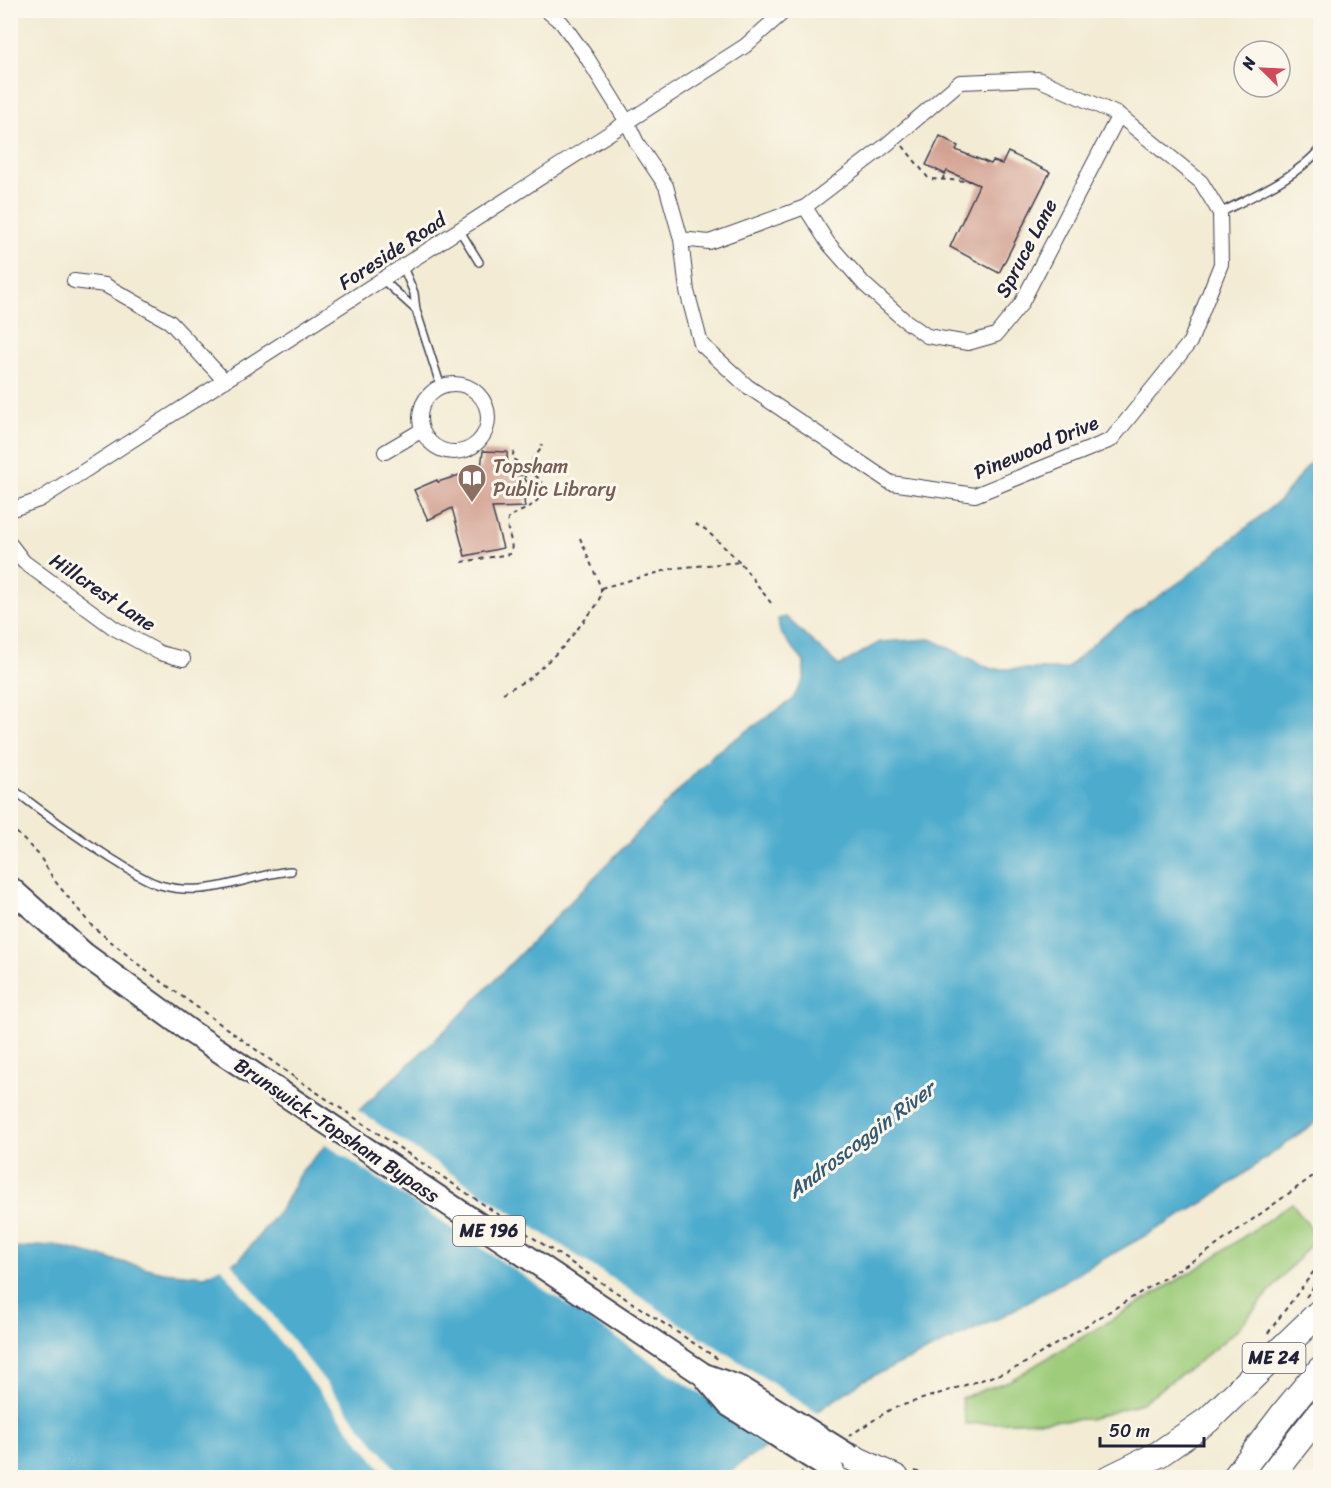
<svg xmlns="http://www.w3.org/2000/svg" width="1331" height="1488" font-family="Sriracha,sans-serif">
<rect width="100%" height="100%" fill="#fbf7ec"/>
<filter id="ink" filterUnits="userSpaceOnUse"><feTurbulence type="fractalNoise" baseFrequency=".0167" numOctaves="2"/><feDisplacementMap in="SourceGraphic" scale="12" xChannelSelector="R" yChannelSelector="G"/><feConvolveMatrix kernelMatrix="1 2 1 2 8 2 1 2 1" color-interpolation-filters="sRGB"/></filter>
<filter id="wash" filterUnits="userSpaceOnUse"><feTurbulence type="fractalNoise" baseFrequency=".008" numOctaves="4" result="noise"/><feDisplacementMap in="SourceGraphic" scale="24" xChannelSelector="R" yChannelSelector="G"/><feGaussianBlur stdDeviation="1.35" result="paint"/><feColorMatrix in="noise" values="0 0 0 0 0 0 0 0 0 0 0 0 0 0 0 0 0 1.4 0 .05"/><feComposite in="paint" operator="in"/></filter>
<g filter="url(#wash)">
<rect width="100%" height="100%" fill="#f3ebd3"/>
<path fill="#9ecc7a" stroke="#60775a" stroke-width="1.5" d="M1292,1203L1317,1237L1236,1331L1201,1360L1141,1403L1090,1419L966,1424L961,1398L1011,1380L1201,1266Z"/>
<path fill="#4eaccd" stroke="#386784" stroke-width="1.5" d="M1320,451V1119L1203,1203L997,1319L864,1380L721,1477H11L10,1367L13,1358L11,1355V1252L16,1248L54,1245L163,1272L205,1276L239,1260L283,1206L300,1173L353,1116L454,1022L715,753L792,700L804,679V662L780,632L778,619L786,617L839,666L880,642L931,639L991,669H1066L1104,634L1184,579L1281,499Z"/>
<path fill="#f3ebd3" d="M356,1109L426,1157L819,1414L776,1444L324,1143Z
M230,1261L357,1422L402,1477H388L349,1429L220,1266Z"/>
<g id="blocks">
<path fill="#d3a192" d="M940,136L958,146L956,150L991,164L993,161L1002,164L1008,152L1050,172L999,273L950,247L979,185L947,171L945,174L926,165Z
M483,451L507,452L508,475H525V480L533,485L534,493L524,501L525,507L492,508L503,548L465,556L452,508L428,520L414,490L437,480L438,482L481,468Z"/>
</g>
</g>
<g filter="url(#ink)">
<use href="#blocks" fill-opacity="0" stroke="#414052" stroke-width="1.5"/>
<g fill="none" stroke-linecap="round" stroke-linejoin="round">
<g stroke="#414052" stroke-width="10">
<path id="service" d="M1220,213C1252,196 1297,177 1320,149
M460,231L479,262
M403,267L414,293L416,310L441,387
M383,280L416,310
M10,787C43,813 77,837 112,859C127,868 143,880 160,885C174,889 188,890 201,889C232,887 261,873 291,871"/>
</g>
<g stroke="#414052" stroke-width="16">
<path id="minor" d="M546,10L562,23L586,56L627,122L637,143L666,186L681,239L687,291L701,344L747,386L891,483L975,495L1111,440L1190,342L1221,264L1220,213L1201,182L1119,115L1038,79L960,82L885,146L805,207L709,242L681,239
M805,207L828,243L864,284L903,319L927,336L968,343L996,335L1021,304L1119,115
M74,281L105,285L170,322L225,381
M420 418a34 34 0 1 1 68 0a34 34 0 1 1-68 0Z
M385,452L422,430
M10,510L39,500L745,46L786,10
M10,544L24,562L114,628L160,653L183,659"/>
</g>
<g stroke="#414052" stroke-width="26">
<path id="trunk" d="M10,888L84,954L191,1032L704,1375"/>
</g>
<g stroke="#414052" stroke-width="28">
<path id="motorway" d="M851,1457L896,1478
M1110,1478L1159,1454L1208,1420L1320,1312
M1235,1478L1285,1412L1320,1370
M1269,1478L1320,1413"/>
</g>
<path stroke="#414052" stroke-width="2" stroke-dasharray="4.5 4.5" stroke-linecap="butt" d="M903,146L929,179L971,181
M943,180L944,173
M526,467L541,449L542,444
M695,524L705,529L740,562
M462,562L510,554C516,541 503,530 509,517C526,508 547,503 541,480L512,458L515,447
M601,588L675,568L740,562L771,603
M503,693L530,678L563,647L596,606L601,595V588L580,538
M10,826L39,855L54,880L91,925L144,969L294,1077
M1306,1297L1320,1278
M1268,1333L1320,1263
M849,1436L891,1409L1006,1372L1020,1366L1210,1250L1320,1171
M915,1471L933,1478
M795,1478L802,1471
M1070,1478L1091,1473"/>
<use href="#service" stroke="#fff" stroke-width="7"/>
<use href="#minor" stroke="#fff" stroke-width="14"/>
<use href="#trunk" stroke="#fff" stroke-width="22"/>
<use href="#motorway" stroke="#fff" stroke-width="26"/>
<g stroke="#414052" stroke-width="26" stroke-linecap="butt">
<path id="trunk-bridge" d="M704,1375L741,1388L851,1457
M705,1377L729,1405L833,1471"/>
</g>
<path stroke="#414052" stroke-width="2" stroke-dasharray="4.5 4.5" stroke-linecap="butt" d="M294,1077L532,1237L721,1361"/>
<use href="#trunk-bridge" stroke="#fff" stroke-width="22"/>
</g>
</g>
<defs>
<g id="library-pin" transform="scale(1.5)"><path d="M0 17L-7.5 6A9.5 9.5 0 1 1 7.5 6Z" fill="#8d6e63" stroke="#fbf7ec"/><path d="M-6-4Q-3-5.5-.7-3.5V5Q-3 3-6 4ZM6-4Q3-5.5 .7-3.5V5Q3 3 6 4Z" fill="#fff"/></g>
</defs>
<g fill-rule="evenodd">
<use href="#library-pin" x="472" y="478"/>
</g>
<g text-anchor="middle" stroke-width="6" stroke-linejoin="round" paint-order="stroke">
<g fill="#fbf7ec" stroke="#636270" stroke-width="1.5">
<rect x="453" y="1216" width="72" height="30" rx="4.5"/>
<rect x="1242.5" y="1343" width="63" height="30" rx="4.5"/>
</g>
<g font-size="18" font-weight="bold" fill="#22223b">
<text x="489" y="1237">ME 196</text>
<text x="1274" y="1364">ME 24</text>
</g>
<g font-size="20" fill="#22223b" stroke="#fbf7ec">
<text transform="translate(1026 248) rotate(-62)" y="7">Spruce Lane</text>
<text transform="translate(392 251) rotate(-33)" y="7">Foreside Road</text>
<text transform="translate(1036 447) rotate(-23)" y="7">Pinewood Drive</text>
<text transform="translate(103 592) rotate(34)" y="7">Hillcrest Lane</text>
<text transform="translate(337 1130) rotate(34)" y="7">Brunswick-Topsham Bypass</text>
</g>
<g font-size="20" fill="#785e54" stroke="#fbf7ec" text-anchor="start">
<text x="493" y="473">Topsham<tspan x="493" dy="23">Public Library</tspan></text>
</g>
<g font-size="21" font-style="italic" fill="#345975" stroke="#fbf7ec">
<text transform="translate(861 1140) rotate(-37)" y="7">Androscoggin River</text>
</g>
</g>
<rect width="1331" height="1488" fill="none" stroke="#fbf7ec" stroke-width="36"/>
<g transform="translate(1262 69) rotate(294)"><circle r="28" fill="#fbf7ec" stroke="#a4a2a5" stroke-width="1.5"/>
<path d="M0-4.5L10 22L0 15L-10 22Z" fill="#d1495b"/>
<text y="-9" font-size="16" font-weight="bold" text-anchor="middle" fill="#22223b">N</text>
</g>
<path d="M1100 1437v9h104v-9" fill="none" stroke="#22223b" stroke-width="3"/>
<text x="1109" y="1437" font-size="18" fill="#22223b" stroke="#fbf7ec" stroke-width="4.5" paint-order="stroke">50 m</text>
</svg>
